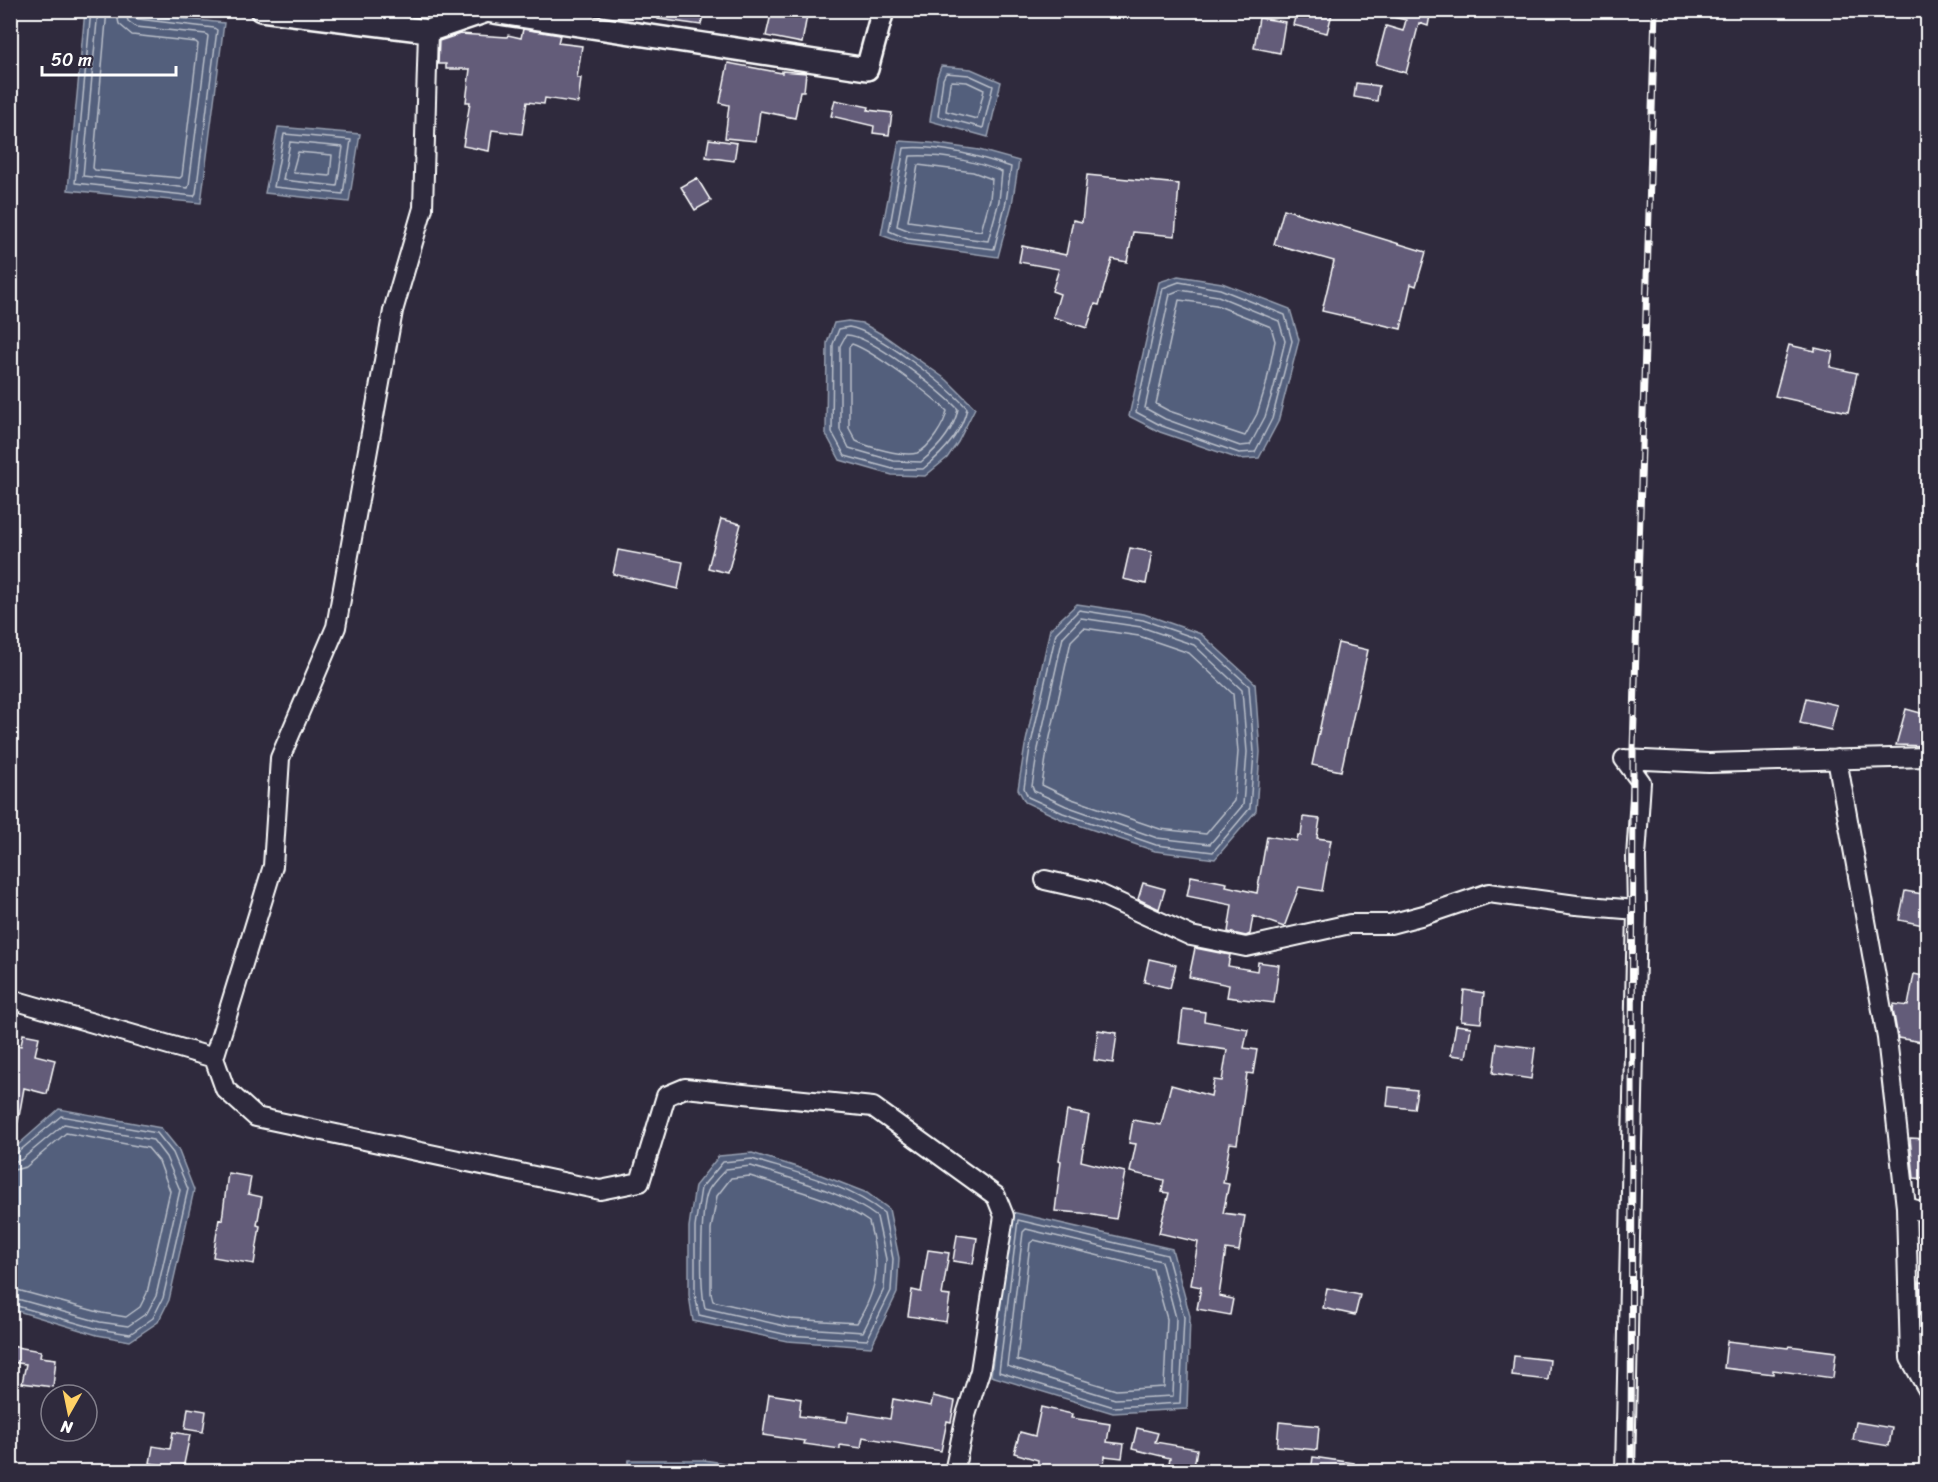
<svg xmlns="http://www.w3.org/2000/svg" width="1938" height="1482" font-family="Sriracha,sans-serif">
<rect width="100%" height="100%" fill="#2f2a3d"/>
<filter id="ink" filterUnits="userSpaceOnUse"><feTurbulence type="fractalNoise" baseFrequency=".0167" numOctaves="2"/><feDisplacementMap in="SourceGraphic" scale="12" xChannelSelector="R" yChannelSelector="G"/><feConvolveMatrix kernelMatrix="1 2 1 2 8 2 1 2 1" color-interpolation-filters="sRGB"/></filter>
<g filter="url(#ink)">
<path fill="#525f7b" stroke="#979fb0" stroke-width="1.5" d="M85,11H112L224,23L201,203L68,190Z
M941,66L971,69L1001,82L988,137L930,121L937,77Z
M278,127L360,134L349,202L265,193Z
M899,141L931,143L979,150L1019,161L1012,204L998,257L906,244L881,235Z
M1178,276L1222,283L1290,309L1299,340L1278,422L1259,458L1239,459L1160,432L1129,416L1159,282Z
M848,321L862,323L883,335L947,380L975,408L958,442L947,458L925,476L892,475L840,460L826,434L827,343L834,323Z
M1077,604L1144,614L1201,634L1255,683L1260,752L1256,811L1215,859L1155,851L1061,819L1025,802L1018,789L1025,746L1050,629Z
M59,1109L161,1128L178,1149L194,1190L169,1300L158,1322L130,1341L97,1335L11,1309V1151Z
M752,1153L816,1173L867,1193L889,1209L899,1258L897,1293L871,1347L787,1341L693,1321L689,1295V1227L695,1186L719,1156Z
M1012,1212L1172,1249L1190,1316L1187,1409L1113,1413L991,1376Z
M629,1460H704L775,1471H625Z"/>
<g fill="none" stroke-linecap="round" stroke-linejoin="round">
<path stroke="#babfca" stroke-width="1.5" d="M91,10L75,183L194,196L196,193L217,30L214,28L138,19L133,16V10
M98,10L83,176L188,188L189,185L208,36L206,34L136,27L128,21L125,10
M107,10L93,168L95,170L180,178L182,176L198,44L196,42L132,35L119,24L116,10
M946,73L969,75L993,86L983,128L938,116L943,79Z
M952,81L967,82L984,90L977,119L946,111L950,83Z
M284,134L351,140L343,194L274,187Z
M290,142L343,147L337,186L283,180Z
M904,148C939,145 978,156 1011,167L1006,202L994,249L908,239L889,231Z
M298,152L332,155L330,176L294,173L293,170Z
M910,156C940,154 975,161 1002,172L999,201L988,241L910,231L897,226Z
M918,165L973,172L992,179L990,199L981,231L908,221Z
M1179,282L1220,289L1285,315L1292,341L1272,419L1255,452L1239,453L1162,426L1136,412L1163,288Z
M1180,290L1218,296L1279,321L1285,341L1274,387L1265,417L1250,445L1240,446L1165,419L1145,408L1170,294Z
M1179,300L1216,305L1271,327L1275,341L1266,385L1257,414L1245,436L1169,411L1156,404Z
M849,327C878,332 946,385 967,408C962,433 942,454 923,469H893L845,456L832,432L833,344L839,329Z
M846,335C870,334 940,391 958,409C954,430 937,449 921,462L894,461L849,448L840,430V346Z
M852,344C873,351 930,394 947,411C945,423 929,449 917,453C903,457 868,447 856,441L849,428V347Z
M1079,610L1143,620L1198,639L1249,686L1254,752L1250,808L1213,852L1156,845L1063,813L1028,797L1024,788L1030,748L1056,633Z
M1081,618L1141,627L1194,645L1242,690L1247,752L1243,805L1210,844L1157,838L1066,806L1034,791L1032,786L1038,749L1063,637Z
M1084,628L1139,636L1189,653L1233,694L1238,752L1234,801L1206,834L1160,829L1069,798L1042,785L1047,751L1071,641Z
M10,1155L17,1153L61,1116L157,1133L173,1153L188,1189L163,1298L153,1318L130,1334L98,1329L10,1304
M752,1159C796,1173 847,1184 884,1213L893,1259L891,1291L867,1340L788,1335L699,1315L695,1294V1227L701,1188L723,1162Z
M10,1162L21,1160L64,1124L153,1140L166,1157L180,1190L156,1296L147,1313L128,1326L100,1322L10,1297
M751,1166C791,1179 843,1191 877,1217L886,1259L884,1289L863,1332L789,1327L705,1308C700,1288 700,1210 708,1191C712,1183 721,1175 726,1169Z
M10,1171L26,1167L66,1133L148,1148L159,1161L170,1191L147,1293L140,1307L126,1317L102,1313L10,1288
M750,1176C788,1188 837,1199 869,1222C880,1264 880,1285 857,1323L790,1319L713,1301L711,1293V1229L717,1196L731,1178Z
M1018,1220L1167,1255L1184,1317L1180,1403L1114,1407L999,1372Z
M1026,1229L1161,1261L1176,1318L1173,1396L1115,1399L1007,1366L1023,1232Z
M1034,1240L1153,1269L1167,1319L1164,1387L1116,1390L1017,1360L1030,1243Z
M632,1472L635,1466H704L737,1472"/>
</g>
<path fill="#645c79" stroke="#fff" stroke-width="1.5" d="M659,10H704L701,25L658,19Z
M772,10H808L802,43L766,36Z
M1297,10H1333L1327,33L1293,25Z
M1389,10H1431L1428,26L1419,23L1406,73L1376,64L1386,26L1403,31L1406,20L1388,16Z
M1259,18L1285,22L1280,53L1254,48Z
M523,29L560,35L558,43L582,46L577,78H581L578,103L545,98L544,104L527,102L522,134L492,130L489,151L463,146L470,102H466L470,69H446V64H438L439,41L460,34L507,37L508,35L521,38Z
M728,63L782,73V71L806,73L804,91H800L795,118L760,111L756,141L725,138L729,105L720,103Z
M1356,83L1379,86L1377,101L1354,97Z
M835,100L869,107L868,110L892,113L889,135L873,133L874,126L831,116Z
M709,139L737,143L734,161L706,157Z
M1087,175L1179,184L1175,236L1133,232L1127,262L1112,259L1099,305L1095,304L1087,328L1053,317L1060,294L1052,291L1059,269L1019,262L1022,246L1066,255L1073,220L1082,222Z
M697,178L711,201L695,210L681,187Z
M1284,209L1426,252L1416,286L1411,284L1401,329L1322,311L1334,261L1274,244Z
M1789,345L1815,351V348L1833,352L1830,367L1857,373L1848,412L1775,396Z
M721,519L741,524L728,573L708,568Z
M1130,548L1152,552L1146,584L1123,579Z
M618,550L683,562L678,589L613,574Z
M1338,643L1368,650L1341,771L1312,765Z
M1806,698L1837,705L1831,730L1800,723Z
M1906,709L1928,715V746L1896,745Z
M1303,817L1320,819L1317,838L1331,840L1322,891L1299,887L1284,927L1253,916L1250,934L1246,936L1228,932L1232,905L1187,896L1191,876L1227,883L1226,886L1257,893L1267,836L1297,841L1298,835L1301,836Z
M1143,883L1165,889L1159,909L1138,899Z
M1905,891L1928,895V926L1899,920Z
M1195,948L1230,955L1228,966L1257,971L1258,962L1279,965L1274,1003L1227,997L1229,985L1189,977Z
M1149,959L1176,965L1170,988L1144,982Z
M1914,974L1928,977V1043L1898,1038L1893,1009L1894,1004L1908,1006Z
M1464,990L1484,993L1481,1023L1461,1021Z
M1183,1009L1205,1012L1204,1021L1248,1029L1244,1048L1257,1050L1253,1074L1247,1073L1237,1144L1230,1143L1223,1183L1229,1184L1223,1213L1245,1216L1239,1251L1226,1249L1219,1296L1233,1299L1230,1315L1197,1309L1201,1287L1191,1285L1198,1242L1159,1233L1169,1193L1162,1192L1164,1180L1130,1172L1136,1144L1129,1143L1133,1120L1161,1125L1171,1085L1211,1096L1214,1080L1222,1081L1227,1050L1179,1043Z
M1456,1025L1471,1027L1466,1057L1451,1055Z
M1098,1030L1117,1033L1113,1063L1094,1060Z
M23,1034L39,1037L35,1055L55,1060L47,1094L24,1088L18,1122H10V1044L21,1046Z
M1497,1043L1535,1048L1531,1079L1493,1073Z
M1389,1087L1417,1090L1414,1109L1387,1106Z
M1067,1111L1089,1115L1081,1161L1125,1172L1116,1219L1082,1213L1055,1211L1061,1161L1059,1160Z
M1910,1138L1928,1139L1925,1179L1914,1178Z
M228,1173L251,1177L248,1194L262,1197L257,1225L260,1226L254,1264L213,1257L219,1219L222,1220Z
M957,1235L977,1238L973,1264L953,1261Z
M928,1250L949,1253L942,1295L950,1296L946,1322L908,1316L912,1290L921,1292Z
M1920,1282L1928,1283V1325L1920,1324Z
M1327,1288L1360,1295L1355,1315L1323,1308Z
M1727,1341L1788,1348L1789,1346L1836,1352L1833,1378L1773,1370V1374L1724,1368Z
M10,1346L41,1351L40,1357L56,1359L53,1387L22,1383L26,1364L10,1362Z
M1514,1356L1550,1360L1548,1380L1512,1376Z
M769,1394L801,1399L799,1416L847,1422L849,1412L890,1419L893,1399L931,1406L933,1396L955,1401L951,1422L947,1421L941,1451L863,1437L861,1448L840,1445V1449L804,1444L805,1441L763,1435Z
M1041,1407L1072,1414L1071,1418L1110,1424L1107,1442L1124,1444L1122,1458L1105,1456L1103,1472H1037L1038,1460L1014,1453L1020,1432L1035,1436Z
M188,1408L206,1411L203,1432L185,1429Z
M1279,1422L1319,1426L1317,1450L1277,1446Z
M1856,1422L1892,1428L1889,1446L1853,1440Z
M1137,1428L1158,1433L1155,1442L1197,1449L1194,1467L1169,1463L1170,1458L1132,1449Z
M173,1432L190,1435L183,1469L150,1463L153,1446L170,1449Z
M1313,1457L1354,1463L1353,1472H1311Z"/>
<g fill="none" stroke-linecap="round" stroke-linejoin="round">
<g stroke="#fff" stroke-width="22">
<path id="minor" d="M428,31L423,208L393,311L336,627L280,758L273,866L214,1058L225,1089L256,1117L600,1190L640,1182L666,1096L685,1088L873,1107L996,1196L1004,1216L980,1371L966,1415L954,1472
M1624,759L1641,782L1636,857L1637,910L1625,1472
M1624,759L1709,763L1928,757
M1837,759L1887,1038L1906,1207L1910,1358L1928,1390
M1045,880L1093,891L1191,936L1246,947L1350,924H1390L1424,915L1489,893L1576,905L1637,910
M10,999L214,1058
M1906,1207L1928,1213"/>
</g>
<g stroke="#fff" stroke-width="26">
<path id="tertiary" d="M261,10L428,31L487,11L867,69L883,10"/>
</g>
<use href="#minor" stroke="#2f2a3d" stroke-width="18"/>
<use href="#tertiary" stroke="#2f2a3d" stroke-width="21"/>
<g stroke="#fff" stroke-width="7">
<path id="rail" d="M1631,1472L1633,750L1655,10"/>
</g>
<use href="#rail" stroke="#2f2a3d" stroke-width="4.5" stroke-dasharray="14" stroke-linecap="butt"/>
</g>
</g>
<rect width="1938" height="1482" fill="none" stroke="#2f2a3d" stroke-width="36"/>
<rect x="18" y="18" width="1902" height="1446" fill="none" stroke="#fff" stroke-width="2" filter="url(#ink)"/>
<g transform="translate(69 1413) rotate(189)"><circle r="28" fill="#2f2a3d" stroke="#827f8b" stroke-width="1.5"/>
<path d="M0-4.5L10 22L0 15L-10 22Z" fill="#ffd166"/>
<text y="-9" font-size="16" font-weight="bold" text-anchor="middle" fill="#ffffff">N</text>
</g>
<path d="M42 66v9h134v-9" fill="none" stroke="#ffffff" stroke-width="3"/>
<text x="51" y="66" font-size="18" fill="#ffffff" stroke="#2f2a3d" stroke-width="4.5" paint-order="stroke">50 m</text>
</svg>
